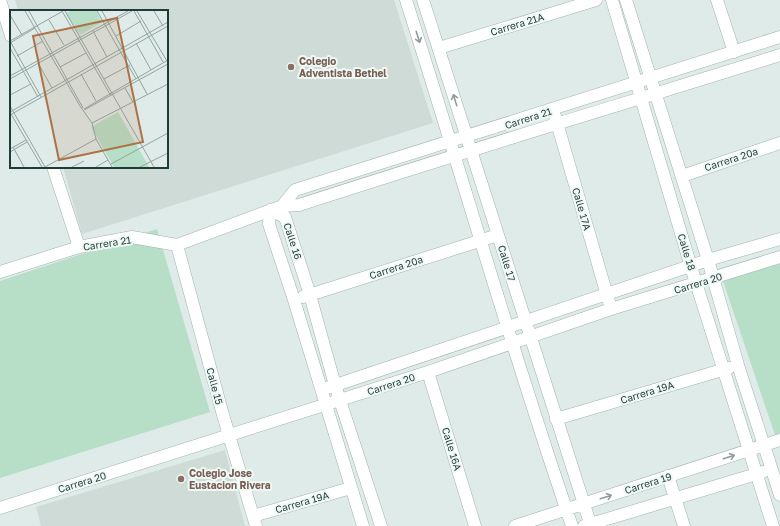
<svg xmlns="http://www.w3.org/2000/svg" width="780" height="526" font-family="'Golos Text',sans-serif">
<rect width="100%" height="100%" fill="#dfebe8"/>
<path fill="#cedbd7" d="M15,0H394L433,123L82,234L63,167H167V11H18Z
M225,450L245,526H41L36,507Z"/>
<path fill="#b7dec7" d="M157,229L210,412L0,478V281Z
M780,262V433L775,435L723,281Z"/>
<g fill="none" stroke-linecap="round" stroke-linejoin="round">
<g stroke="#a2b3b0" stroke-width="13">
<path id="minor" d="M0,0L11,36
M406,0C462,175 512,352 572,526
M423,0L591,526
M612,0L691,267L773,526
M626,0L708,260L738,365L780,495
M717,0L734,52
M439,48L596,0
M555,116L609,302
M53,167L79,247
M682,176L780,143
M282,206L299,205C459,153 620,105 780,55
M177,245L223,415L256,526
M0,272L79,247L132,237L177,245L282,206L295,190L780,37
M303,297L498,235
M428,372L475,526
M327,388L708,260L780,239
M556,419L729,368
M668,476L684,526
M0,508L428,372L611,309L780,257
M253,516L351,488
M363,526L294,300L269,224L270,210L285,217L310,295L335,385L381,526
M515,526L780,440
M584,526L763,472"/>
</g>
<use href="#minor" stroke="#fff" stroke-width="12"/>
</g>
<defs><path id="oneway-shaft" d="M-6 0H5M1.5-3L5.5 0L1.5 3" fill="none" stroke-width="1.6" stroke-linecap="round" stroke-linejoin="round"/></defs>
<g stroke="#8f9e9c">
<use href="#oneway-shaft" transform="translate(418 37) rotate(72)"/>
<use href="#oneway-shaft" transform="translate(455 100) rotate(-107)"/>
<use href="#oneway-shaft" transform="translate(729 457) rotate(-18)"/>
<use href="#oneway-shaft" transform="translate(606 497) rotate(-18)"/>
</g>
<g fill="#8d6e63" stroke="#f0f8f5" stroke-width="1.5">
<circle cx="291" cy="67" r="4"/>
<circle cx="181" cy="479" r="4"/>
</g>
<g text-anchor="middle" stroke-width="4" stroke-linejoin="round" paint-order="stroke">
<g font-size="10" fill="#1f3c38" stroke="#f0f8f5">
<text transform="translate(517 24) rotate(-17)" y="4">Carrera 21A</text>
<text transform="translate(528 118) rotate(-18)" y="4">Carrera 21</text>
<text transform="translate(731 159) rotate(-18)" y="4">Carrera 20a</text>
<text transform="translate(582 209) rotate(74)" y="4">Calle 17A</text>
<text transform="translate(293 241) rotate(72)" y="4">Calle 16</text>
<text transform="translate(107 243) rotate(-9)" y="4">Carrera 21</text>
<text transform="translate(687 252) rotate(73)" y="4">Calle 18</text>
<text transform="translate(507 263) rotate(73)" y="4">Calle 17</text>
<text transform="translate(396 267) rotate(-18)" y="4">Carrera 20a</text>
<text transform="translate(698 283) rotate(-17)" y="4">Carrera 20</text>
<text transform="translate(391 384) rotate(-18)" y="4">Carrera 20</text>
<text transform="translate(215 386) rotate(75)" y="4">Calle 15</text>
<text transform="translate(647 392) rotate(-17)" y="4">Carrera 19A</text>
<text transform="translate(452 449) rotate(73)" y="4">Calle 16A</text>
<text transform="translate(82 482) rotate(-17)" y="4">Carrera 20</text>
<text transform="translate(648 483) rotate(-18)" y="4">Carrera 19</text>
<text transform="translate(302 502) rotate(-16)" y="4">Carrera 19A</text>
</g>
<g font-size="10" font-weight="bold" fill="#785e54" stroke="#f0f8f5" text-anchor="start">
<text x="299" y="65">Colegio<tspan x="299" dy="12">Adventista Bethel</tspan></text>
<text x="189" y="477">Colegio Jose<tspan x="189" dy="12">Eustacion Rivera</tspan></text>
</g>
</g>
<g transform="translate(10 10)">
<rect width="158" height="158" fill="#dfebe8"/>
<path d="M61,1H86L92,12L70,25L56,3ZM108,102L139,157H104L81,117Z" fill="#b7dec7"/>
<path fill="none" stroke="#92a5a2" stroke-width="1" d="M15,1L70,96L82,113L86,129L102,157M19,1L73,98M52,1L101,86M55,1L144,157M87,1L126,69M92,1L137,84M124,1L153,52M127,1L157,51M144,1L153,16M0,5L12,25M39,10L54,35M83,21L97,47M106,26L131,11M0,31L31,87M0,31L53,1M0,33L25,18M126,33L141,60M0,38L28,87M7,46L33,31M28,53L42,78M50,57L76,43M71,64L86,91M0,66L118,1M0,69L122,1M94,69L120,55M115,78L123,92M0,85L21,74M0,96L35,157M74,99L158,50M74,100L158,54M0,102L158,12M1,104L32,157M0,105L158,16M82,113L158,74M3,137L14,157M0,139L16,130M0,142L17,132M101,154L158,123M35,157L86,129M62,157L74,151M86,157L98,150M130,157L158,143"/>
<path fill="#ad7348" fill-opacity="0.15" stroke="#ad7348" stroke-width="2" d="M107,8L133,132L49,150L23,26Z"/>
<rect width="158" height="158" fill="none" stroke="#1f3c38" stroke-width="2"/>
</g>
</svg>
